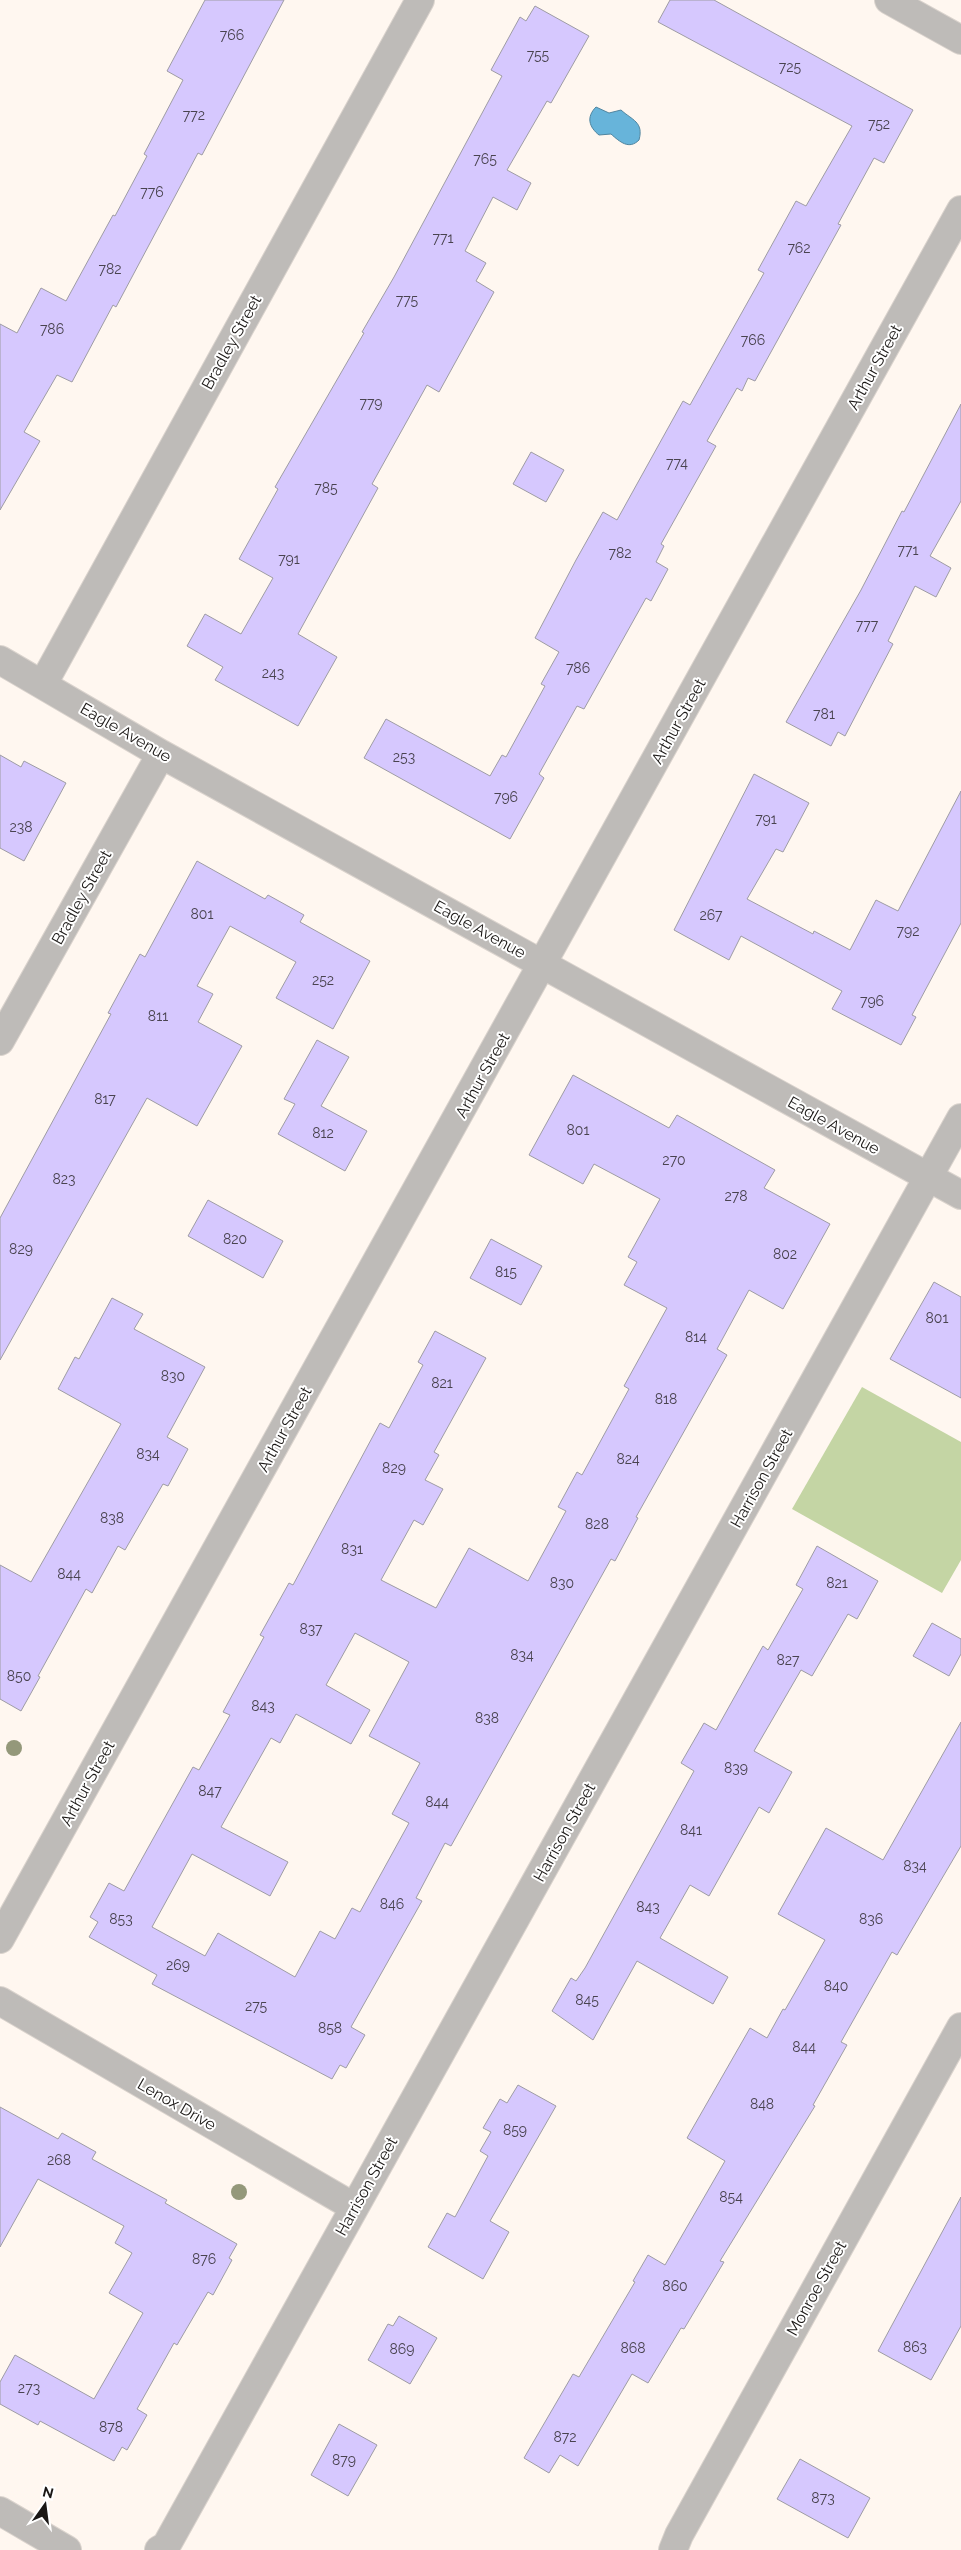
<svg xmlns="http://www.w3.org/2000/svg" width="961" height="2550" font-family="Raleway,sans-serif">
<rect width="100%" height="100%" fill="#fff7f0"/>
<path fill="#c4d5a4" d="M862,1387L961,1442V1560L942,1593L792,1509Z"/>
<path fill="#67b4da" stroke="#50859f" d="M596,107L609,113L621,110C632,120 644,122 639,140C629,150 620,142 611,134L599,135C589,127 586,117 596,107Z"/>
<path fill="#d6c8fe" stroke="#9e9ca4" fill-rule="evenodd" d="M205,0H284L202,155L198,153L116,307L113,305L72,382L57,375L24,432L40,441L0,510V324L17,333L41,288L66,301L113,215L115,216L147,156L144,154L183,80L167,71Z
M670,0H714L913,110L884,163L874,158L838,224L841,225L755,381L748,378L742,391L737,388L707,441L716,446L661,544L664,546L656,562L668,569L651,601L646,598L584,709L577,706L539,774L544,778L510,839L364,758L386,719L490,776L502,755L506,757L545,686L541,684L559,652L535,638L576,560L603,512L617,520L683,401L690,405L764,273L758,270L796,201L806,206L852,126L658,22Z
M535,6L589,36L551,103L547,101L507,170L531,183L517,210L493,197L465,251L486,263L476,281L494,292L439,392L427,385L372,484L378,488L298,634L337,657L298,726L215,680L223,667L187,646L205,614L241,634L273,578L239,559L278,489L275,487L364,333L362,332L394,277L502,76L491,70L520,17L526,21Z
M961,404V501L930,556L951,568L936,597L915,586L888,641L893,644L845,736L838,732L831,746L786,722L861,590L902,511L904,512Z
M531,452L564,470L546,502L513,484Z
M0,755L21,767L24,761L66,783L24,861L0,848Z
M754,774L809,803L783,852L776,849L747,899L813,934L814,931L850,950L876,900L898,911L961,791V923L912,1015L916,1017L901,1045L832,1009L842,991L741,936L729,960L674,930Z
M197,861L265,899L268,895L304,915L300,922L370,961L333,1029L276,998L296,962L230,926L197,986L213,994L198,1022L242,1046L197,1126L147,1098L0,1360V1218L111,1014L108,1013L140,954L145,957Z
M317,1040L349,1057L321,1106L367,1131L345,1171L278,1134L295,1104L284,1099Z
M573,1075L669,1128L677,1115L775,1170L764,1188L830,1224L783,1309L749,1290L717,1349L727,1355L636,1517L638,1518L615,1561L611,1559L451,1846L445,1843L416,1898L422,1901L351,2027L365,2035L346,2068L340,2065L332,2079L152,1984L157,1975L89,1937L98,1922L90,1917L109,1883L124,1891L193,1767L199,1770L230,1715L223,1712L264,1637L260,1635L289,1583L293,1585L380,1423L389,1428L423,1365L418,1362L435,1331L486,1358L434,1452L439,1455L425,1480L443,1489L423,1525L414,1520L381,1580L436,1608L469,1548L528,1581L566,1511L558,1507L577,1472L582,1475L629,1389L624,1386L667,1308L624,1285L637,1262L628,1257L660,1199L594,1164L583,1184L529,1155ZM355,1633L409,1662L369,1736L420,1763L392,1814L409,1823L360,1912L352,1908L335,1939L320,1931L295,1977L218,1933L205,1956L152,1927L192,1854L270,1896L288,1862L221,1827L271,1738L280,1743L296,1714L351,1744L370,1710L326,1685Z
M208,1200L283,1241L263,1278L188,1236Z
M491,1239L542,1266L521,1305L470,1278Z
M934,1282L961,1297V1398L890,1359Z
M112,1298L143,1314L134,1329L205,1367L167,1437L188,1449L168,1486L163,1484L125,1550L118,1546L92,1593L86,1589L38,1676L40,1677L21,1711L0,1699V1565L31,1582L121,1424L58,1389L75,1357L79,1359Z
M817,1546L878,1581L857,1619L848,1614L812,1676L801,1670L754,1751L792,1772L769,1813L759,1807L709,1896L690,1885L660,1938L728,1977L713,2004L637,1961L593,2040L552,2011L571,1978L576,1981L585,1968L694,1771L681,1763L704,1723L716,1730L763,1646L768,1650L803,1589L796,1585Z
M932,1623L961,1639V1654L949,1676L913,1656Z
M961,1722V1846L897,1955L892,1952L841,2042L847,2045L813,2105L815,2106L720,2261L724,2262L684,2329L681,2328L648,2383L632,2374L578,2466L560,2455L549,2473L524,2458L573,2374L579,2377L635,2282L633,2281L648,2255L665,2265L725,2161L687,2138L750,2028L767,2038L783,2009L785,2010L825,1940L778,1914L826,1828L883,1860Z
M518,2085L556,2106L490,2221L509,2232L483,2279L428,2247L447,2213L455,2217L488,2156L480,2151L491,2132L483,2128L500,2099L507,2103Z
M0,2107L58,2139L62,2133L96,2152L92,2159L167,2200L165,2203L237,2244L229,2258L232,2260L213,2295L208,2292L177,2345L174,2343L137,2409L147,2415L127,2450L122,2447L114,2461L40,2421L38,2425L0,2404V2382L15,2355L94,2399L143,2313L109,2293L132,2253L115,2243L124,2226L38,2179L0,2247Z
M961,2197V2326L931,2380L878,2351Z
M399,2316L437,2338L410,2384L368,2360L388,2324L393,2326Z
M339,2424L377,2445L348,2496L311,2475Z
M800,2459L870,2498L848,2538L777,2499Z"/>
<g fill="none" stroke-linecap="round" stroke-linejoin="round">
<g stroke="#dad3cd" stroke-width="30">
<path id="minor" d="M889,0L961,40
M0,660L161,754L961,1195
M43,684L420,0
M0,1041L161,754
M0,1939L961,210
M0,2001L354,2207
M0,2511L67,2550
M159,2550L166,2546L961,1118
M673,2550L679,2535L961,2027"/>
</g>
<use href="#minor" stroke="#bebbb8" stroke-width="28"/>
</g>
<g fill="#94987a">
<circle cx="14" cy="1748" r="8"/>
<circle cx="239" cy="2192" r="8"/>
</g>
<g text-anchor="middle" stroke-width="4" stroke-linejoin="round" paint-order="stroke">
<g font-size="14" fill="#49434f">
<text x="232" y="40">766</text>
<text x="538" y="60">755</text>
<text x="790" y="72">725</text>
<text x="194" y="120">772</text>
<text x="879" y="129">752</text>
<text x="485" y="164">765</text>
<text x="152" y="197">776</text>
<text x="443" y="243">771</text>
<text x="799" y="253">762</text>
<text x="110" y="274">782</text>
<text x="407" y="305">775</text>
<text x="52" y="334">786</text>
<text x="753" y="345">766</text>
<text x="371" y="408">779</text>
<text x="677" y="468">774</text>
<text x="326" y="493">785</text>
<text x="908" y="555">771</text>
<text x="620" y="558">782</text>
<text x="289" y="564">791</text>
<text x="867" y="630">777</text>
<text x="578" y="673">786</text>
<text x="273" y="678">243</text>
<text x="824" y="719">781</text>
<text x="404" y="762">253</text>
<text x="506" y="802">796</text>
<text x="766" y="824">791</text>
<text x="21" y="832">238</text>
<text x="202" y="919">801</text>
<text x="711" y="920">267</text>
<text x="908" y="936">792</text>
<text x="323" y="985">252</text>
<text x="872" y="1006">796</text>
<text x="158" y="1021">811</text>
<text x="105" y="1104">817</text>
<text x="578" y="1135">801</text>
<text x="323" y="1138">812</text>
<text x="674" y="1165">270</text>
<text x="64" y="1184">823</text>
<text x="736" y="1201">278</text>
<text x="235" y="1244">820</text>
<text x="21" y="1254">829</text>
<text x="785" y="1259">802</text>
<text x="506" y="1277">815</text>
<text x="937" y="1323">801</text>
<text x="696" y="1342">814</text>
<text x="173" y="1381">830</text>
<text x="442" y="1388">821</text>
<text x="666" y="1404">818</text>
<text x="148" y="1459">834</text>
<text x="628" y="1464">824</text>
<text x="394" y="1473">829</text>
<text x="112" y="1523">838</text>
<text x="597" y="1529">828</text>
<text x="352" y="1554">831</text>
<text x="69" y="1579">844</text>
<text x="562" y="1588">830</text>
<text x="837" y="1588">821</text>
<text x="311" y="1634">837</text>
<text x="522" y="1660">834</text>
<text x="788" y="1665">827</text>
<text x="19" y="1681">850</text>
<text x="263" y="1711">843</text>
<text x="487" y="1723">838</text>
<text x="736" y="1773">839</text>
<text x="210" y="1796">847</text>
<text x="437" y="1807">844</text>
<text x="691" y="1835">841</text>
<text x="915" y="1871">834</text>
<text x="392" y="1909">846</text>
<text x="648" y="1912">843</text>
<text x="121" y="1924">853</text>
<text x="871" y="1924">836</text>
<text x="178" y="1970">269</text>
<text x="836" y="1991">840</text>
<text x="587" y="2005">845</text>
<text x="256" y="2011">275</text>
<text x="330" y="2033">858</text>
<text x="804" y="2052">844</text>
<text x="762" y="2109">848</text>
<text x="515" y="2135">859</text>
<text x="59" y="2165">268</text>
<text x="731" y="2202">854</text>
<text x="204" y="2264">876</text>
<text x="675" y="2291">860</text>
<text x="915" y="2352">863</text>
<text x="633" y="2353">868</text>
<text x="402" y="2354">869</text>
<text x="29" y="2393">273</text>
<text x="111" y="2432">878</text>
<text x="565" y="2442">872</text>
<text x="344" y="2465">879</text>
<text x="823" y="2503">873</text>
</g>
<g font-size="16" fill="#1a1715" stroke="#fff">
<text transform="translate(231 342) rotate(-61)" y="6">Bradley Street</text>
<text transform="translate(874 367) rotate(-61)" y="6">Arthur Street</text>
<text transform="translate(678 721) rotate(-61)" y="6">Arthur Street</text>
<text transform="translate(126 732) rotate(30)" y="6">Eagle Avenue</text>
<text transform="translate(81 897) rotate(-61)" y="6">Bradley Street</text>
<text transform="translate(480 929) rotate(29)" y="6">Eagle Avenue</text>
<text transform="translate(482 1075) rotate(-61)" y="6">Arthur Street</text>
<text transform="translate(834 1125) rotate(29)" y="6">Eagle Avenue</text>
<text transform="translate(284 1429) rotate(-61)" y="6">Arthur Street</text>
<text transform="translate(761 1478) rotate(-61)" y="6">Harrison Street</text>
<text transform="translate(87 1783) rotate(-61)" y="6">Arthur Street</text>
<text transform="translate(564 1832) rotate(-61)" y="6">Harrison Street</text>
<text transform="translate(177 2104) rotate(30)" y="6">Lenox Drive</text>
<text transform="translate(366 2186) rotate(-61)" y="6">Harrison Street</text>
<text transform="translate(816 2288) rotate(-61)" y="6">Monroe Street</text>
</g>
</g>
<g transform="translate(45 2505) rotate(14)" stroke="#ffffff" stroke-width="4" paint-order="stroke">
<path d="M0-4L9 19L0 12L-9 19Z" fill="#1a1715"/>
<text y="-8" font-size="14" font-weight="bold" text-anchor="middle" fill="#1a1715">N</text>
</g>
</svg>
